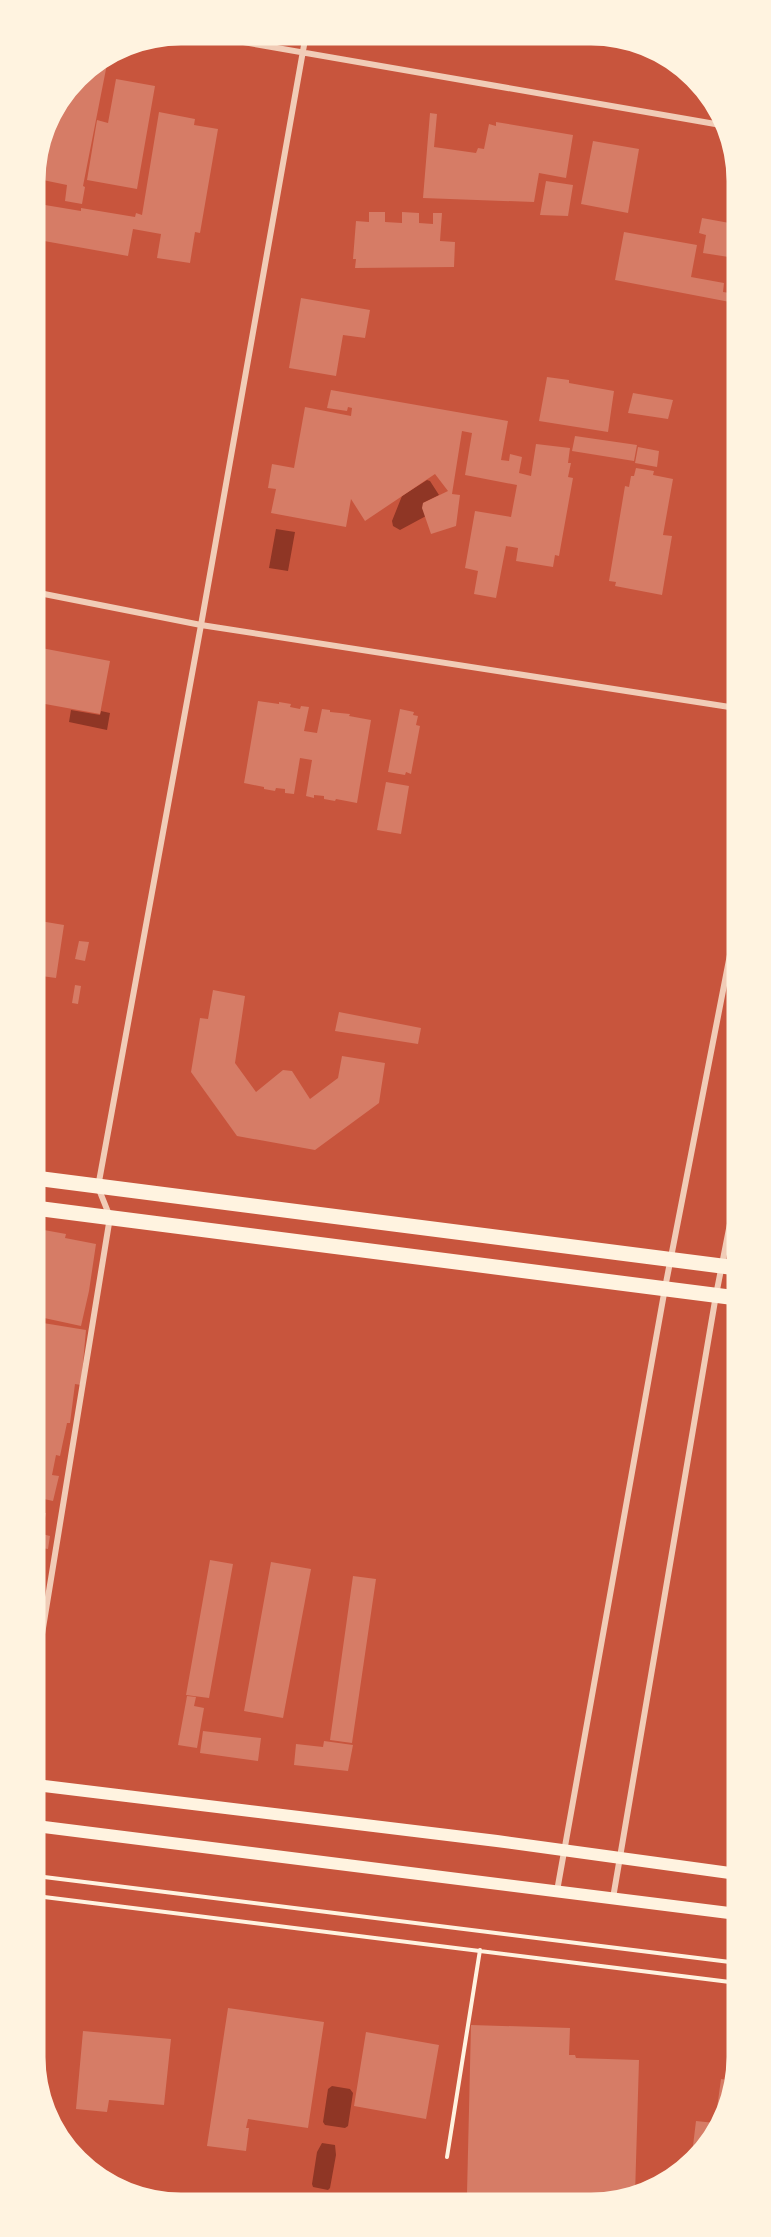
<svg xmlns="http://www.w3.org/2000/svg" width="771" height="2237" font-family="Overpass,sans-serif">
<rect width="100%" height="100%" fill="#c8553d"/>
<path fill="#8f3625" d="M427,480L430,481L439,495L423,503L426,516L400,530L393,526L392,521L402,496Z
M276,529L295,532L288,571L269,568Z
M71,710L100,715L101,711L110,713L107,730L69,722Z
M332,2086L350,2089L353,2093L348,2126L345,2128L325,2125L323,2122L328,2089Z
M322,2143L335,2145L336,2155L330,2188L328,2190L313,2187L312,2184L317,2152Z"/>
<path fill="#d67c66" d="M96,62L107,64L83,186L85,187L82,204L65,201L67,185L38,179L41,161L37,160L40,148H44L45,144L50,145L57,104L81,73H83V69Z
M116,79L155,86L137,189L87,180L97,120L108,123Z
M159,112L195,119L194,125L218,129L200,233L195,232L190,263L157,258L161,234L133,229L128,256L33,239V203L81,211V208L135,217L136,213L142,215Z
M430,113L437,114L434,147L476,153L478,148L484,149L489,124L496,126V122L573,135L566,178L539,173L534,202L423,198Z
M593,141L639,149L628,213L581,204Z
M546,181L573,185L568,216L540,215Z
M369,212H385V222L402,223V212L419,213V223L433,224V213H442L440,241L455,242L454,267L355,268L356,259H353L356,221L369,222Z
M702,218L735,224V258L703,253L706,235L699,233Z
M624,232L697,245L691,277L724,283L723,292L730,293L731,289L735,290V303L615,280Z
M301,298L370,310L365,338L343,335L336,376L289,368Z
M547,377L569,380V383L614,391L608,432L539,421Z
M331,390L508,421L501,460L509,461L510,454L522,457L519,473L531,476L536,444L570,448L568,463H571L568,477L573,478L559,556L555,555L553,567L516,561L518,548L506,546L496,598L474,594L478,571L465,568L475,511L511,517L517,485L465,475L472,433L462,431L452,494L460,495L456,526L431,534L422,508L423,503L448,491L435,474L365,521L351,499L346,527L271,513L276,489L268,488L272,464L294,468L305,407L351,416L352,408L348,407L347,411L327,408Z
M633,393L673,400L668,419L628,413Z
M575,436L637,445L634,461L572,451Z
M638,447L659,451L657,467L635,463Z
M636,468L654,471L653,475L673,479L663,535L672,536L662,595L615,586L616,582L609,581L625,486L629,487L631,476H634Z
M36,647L110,661L100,714L34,702Z
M258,701L279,704V702L291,704L290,707L300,709L301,706L309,707L304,731L317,733L322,709L330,710V712L350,714L349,716L371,720L357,803L336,799L335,801L324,799V796L314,795V798L306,796L312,760L300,758L294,794L285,793V789L276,788L275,791L264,789V787L244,783Z
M400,709L414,712L413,715L418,716L416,725L420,726L411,774L406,772L405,775L388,772Z
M386,782L409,786L401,834L377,830Z
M34,920L64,925L56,978L34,975Z
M79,941L89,942L85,961L75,959Z
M75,985L81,986L78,1004L72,1003Z
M213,990L245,996L235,1063L256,1092L283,1070L292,1071L310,1099L338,1078L342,1056L385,1063L379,1103L315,1150L237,1136L191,1072L200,1018L208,1019Z
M339,1012L421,1028L418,1044L335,1031Z
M44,1230L66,1234L65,1238L96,1244L89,1291L81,1326L35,1316V1237L43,1238Z
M37,1322L86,1330L81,1385L75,1384L70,1423H67L60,1456L56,1455L52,1475L59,1476L53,1501L35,1497V1343Z
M35,1512L46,1513L42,1534L50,1536L48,1549L35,1547Z
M210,1560L233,1564L209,1698L186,1695Z
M271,1562L311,1569L283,1718L244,1711Z
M35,1570L43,1571L36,1604H35Z
M353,1576L376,1579L352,1743L330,1740Z
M187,1696L196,1697L194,1706L204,1708L197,1748L178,1745Z
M203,1731L261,1738L258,1761L200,1753Z
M324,1741L353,1745L348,1771L294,1765L296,1744L323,1747Z
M228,2008L324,2022L308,2128L248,2119L246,2128H249L246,2151L207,2146Z
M471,2025L570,2028L569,2055H575L576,2058L639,2060L635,2195L620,2201H611L603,2196L538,2194V2201H514V2195L467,2194Z
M83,2031L171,2039L164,2105L109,2100L107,2112L76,2109Z
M366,2032L439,2045L426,2119L354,2106Z
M721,2079L734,2081L727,2113L702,2154H692L696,2121L715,2123Z"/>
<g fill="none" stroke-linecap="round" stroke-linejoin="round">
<path stroke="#fff3e0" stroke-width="4" d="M36,1876L738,1963
M36,1896L738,1983
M447,2157L480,1950"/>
<path stroke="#f1ccb7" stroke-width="6" d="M191,33L721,125
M34,592L201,625L736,708
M35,1677L110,1217L98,1187L201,625L306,34
M557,1891L665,1288L736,924
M613,1898L716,1295L737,1188"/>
<path stroke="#fff3e0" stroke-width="12" d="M36,1785L497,1841L737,1874
M36,1826L737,1914"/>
<path stroke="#fff3e0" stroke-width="15" d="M35,1178L737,1268
M35,1208L737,1298"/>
</g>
<path d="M0 0H771V2237H0ZM181 44H591A137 137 0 0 1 728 181V2057A137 137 0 0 1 591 2194H181A137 137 0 0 1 44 2057V181A137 137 0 0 1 181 44Z" fill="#fff3e0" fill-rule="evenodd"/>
<path fill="none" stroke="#fff3e0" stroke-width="3" d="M181 44H591A137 137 0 0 1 728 181V2057A137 137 0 0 1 591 2194H181A137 137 0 0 1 44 2057V181A137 137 0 0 1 181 44Z"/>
</svg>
